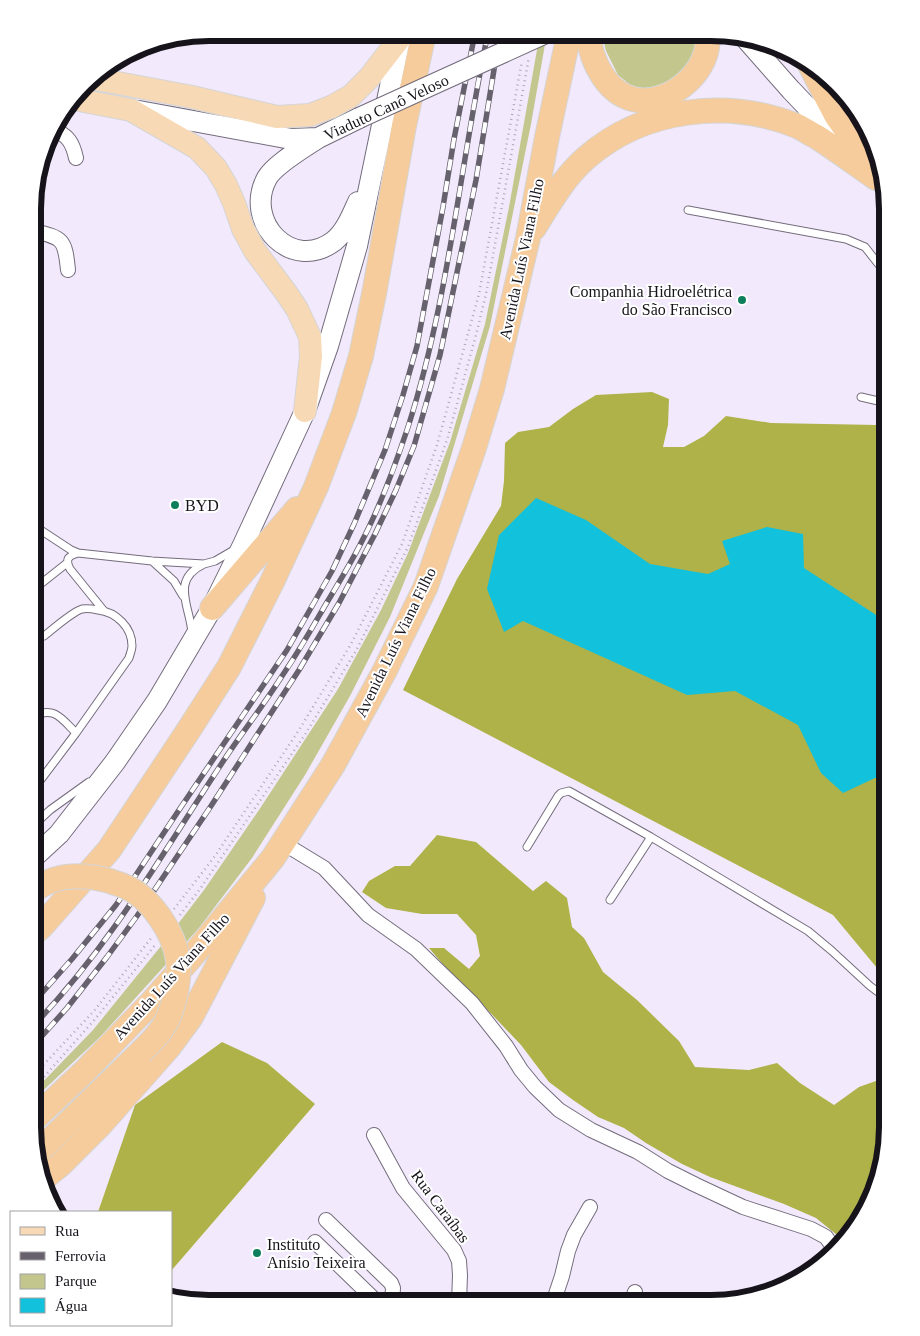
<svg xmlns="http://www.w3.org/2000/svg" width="920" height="1336" font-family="'Times New Roman',serif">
<rect width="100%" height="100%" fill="#f2eafc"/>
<path fill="#c3c78d" d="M540,33H547L531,124L490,326L439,496L390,617L350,696L305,775L252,858L199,928L100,1037L33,1100V1092L93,1030L161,946L204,890L259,810L338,689L381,610L408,553L450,442L485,324L509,207Z
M604,34H698L697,58L680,78L654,89H641L629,84L618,75L606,51L603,38Z"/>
<path fill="#aeb249" d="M652,392L669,399L668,425L663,447H684L704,436L726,416L771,423L878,425L887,433V980L833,915L403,690L457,579L501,506L504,481L505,443L518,432L549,427L573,409L596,395Z
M437,835L476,842L533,891L546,881L567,898L572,927L584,938L603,972L637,1000L679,1041L695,1067L749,1070L777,1063L800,1083L834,1105L859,1087L887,1077V1139L858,1225L842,1239L816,1218L784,1204L710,1177L682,1164L646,1143L624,1128L598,1117L573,1100L549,1082L521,1045L462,983L452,975L429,948H444L469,969L480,956L476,935L457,914H422L386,908L362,892L369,881L395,866H410Z
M222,1042L267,1063L315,1104L171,1271V1212H98L135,1105Z"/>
<path fill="#12c1dc" d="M536,498L586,520L650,564L708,574L730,564L722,541L767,527L803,534L804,568L887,622V778H875L843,793L821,773L798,725L735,691L687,695L523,621L504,632L487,589L499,535Z"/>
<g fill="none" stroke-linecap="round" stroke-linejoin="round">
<g stroke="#746c7c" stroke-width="9">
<path id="service" d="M688,210L846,239L865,247L887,275
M861,397L887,403
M33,525L71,550L78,553L152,561L204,564L215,561L234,550
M78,553C68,556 65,559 70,569L104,611
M152,561L174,581L183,596
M33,590L67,563
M192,633C190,606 170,580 204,564
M33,717C54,705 62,719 76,733
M33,790L76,733L129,658C130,654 132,650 132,646C132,627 116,612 98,610C93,609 87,608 82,609C72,612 53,629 44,636
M33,826L50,810L89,782
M527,847L558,796L561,793L569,791L651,837L808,931L832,951L870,986L882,995L887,996
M610,900L651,837"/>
</g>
<g stroke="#746c7c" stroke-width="16">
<path id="minor" d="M53,130C68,134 73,144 76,158
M34,231C63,238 65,239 68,270
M283,843L324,868L368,915L416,949L472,1003L506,1046L521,1070L535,1087L559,1110L591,1130L638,1152L668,1171L696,1185L743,1207L811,1229L826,1237L833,1247
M374,1135L403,1188L454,1250L459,1261L460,1275L459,1303
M326,1220L391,1283L393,1288L392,1303
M315,1242L378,1303
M553,1303L562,1276L568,1251L574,1235L590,1207
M631,1303L635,1292"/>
</g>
<g stroke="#746c7c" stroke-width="22">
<path id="secondary" d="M746,39L791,90L851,153
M139,111L291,139L318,138L359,118
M318,138C305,147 275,164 267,178C243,222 292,273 334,241C346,231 352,215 358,202
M33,858L59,834L115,762L157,701L212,608L243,545L305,411L328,346L357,246L400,38"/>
</g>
<g stroke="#d5d5d6" stroke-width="24">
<path id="primary" d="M91,78L192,97L277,117L310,115L331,107L351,96L369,78L400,38L401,33
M74,99L131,110L197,148L216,168L226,185L234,203L243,229L255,251L287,294L297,309L310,337L311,356L305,411"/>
</g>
<g stroke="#d5d5d6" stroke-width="26">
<path id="trunk" d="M588,34C591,61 607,96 638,100C671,105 713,69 707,34
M810,65L836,115L874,169
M534,228C549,204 564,177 586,158C643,108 727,98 797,126C804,129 810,134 817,137C837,150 856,164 876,178
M212,608L297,509
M33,934L41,927L109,850L188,731L229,667L272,582L316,487L344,413L361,356L374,294L404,126L424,33
M33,1120L84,1072L151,1003L200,947L273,858L333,765L384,672L426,586L474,448L492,389L528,238L547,137L569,34
M38,1152L141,1052
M44,1178L60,1165L101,1124L169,1047L191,1017L253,898"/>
</g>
<path stroke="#aea8b7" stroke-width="2.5" stroke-dasharray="1 4" stroke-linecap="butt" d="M174,909L215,856L299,730L351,644L402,544L437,445L479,294L522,61
M180,915L200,889L306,733L357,649L408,547L447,440L476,335L486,294L529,57
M33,1076L94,1011L152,937
M33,1087L43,1078L96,1018L156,944"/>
<use href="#service" stroke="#fff" stroke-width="7"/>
<use href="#minor" stroke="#fff" stroke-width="14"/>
<use href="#secondary" stroke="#fff" stroke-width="20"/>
<use href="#primary" stroke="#f8d9b5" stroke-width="22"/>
<use href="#trunk" stroke="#f6cc9c" stroke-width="24"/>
<g stroke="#66616c" stroke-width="5.5">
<path id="rail" d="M33,1003L72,959L116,905L179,810L287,650L332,571L354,524L385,450L403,395L417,346L443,207L454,139L475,33
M33,1026C109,948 162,854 222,763C241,734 263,706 282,676C298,653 312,628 326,604C338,584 351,563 362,541C381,505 395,466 408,427C449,300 460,164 488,33
M33,1046L67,1008L107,957L137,916L211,806L299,670L339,603L375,534L396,490L414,446L440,355L476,180L500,33"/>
</g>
<use href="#rail" stroke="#fff" stroke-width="4" stroke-dasharray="11" stroke-linecap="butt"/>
<g stroke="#746c7c" stroke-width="22" stroke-linecap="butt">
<path id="secondary-bridge" d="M359,118L546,33"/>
</g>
<g stroke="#d5d5d6" stroke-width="26" stroke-linecap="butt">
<path id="trunk-bridge" d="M33,890C39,887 46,882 53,880C71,874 92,876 110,881C114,883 120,884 124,886C151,897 174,933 178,960C180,979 175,1000 169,1016C163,1031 151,1042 141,1052"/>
</g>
<use href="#secondary-bridge" stroke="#fff" stroke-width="20"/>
<use href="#trunk-bridge" stroke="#f6cc9c" stroke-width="24"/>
</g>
<g fill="#0d7f5c" stroke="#fff" stroke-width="2">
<circle cx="742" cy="300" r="5"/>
<circle cx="175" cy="505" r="5"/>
<circle cx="257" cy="1253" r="5"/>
</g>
<g text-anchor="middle" stroke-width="4" stroke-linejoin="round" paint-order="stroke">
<g font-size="16" fill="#16131a" stroke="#fff">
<text transform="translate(386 107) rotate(-25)" y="6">Viaduto Canô Veloso</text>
<text transform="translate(521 259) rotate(-78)" y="6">Avenida Luís Viana Filho</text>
<text transform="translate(395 642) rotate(-64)" y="6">Avenida Luís Viana Filho</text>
<text transform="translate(171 976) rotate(-48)" y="6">Avenida Luís Viana Filho</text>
<text transform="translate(441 1206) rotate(53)" y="6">Rua Caraíbas</text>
</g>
<g font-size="16" fill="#16131a" stroke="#fff" text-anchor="start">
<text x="732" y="297" text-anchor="end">Companhia Hidroelétrica<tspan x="732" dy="18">do São Francisco</tspan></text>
<text x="185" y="511">BYD</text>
<text x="267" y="1250">Instituto<tspan x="267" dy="18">Anísio Teixeira</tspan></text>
</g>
</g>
<path d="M0 0H920V1336H0ZM209 41H711A168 168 0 0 1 879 209V1127A168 168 0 0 1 711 1295H209A168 168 0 0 1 41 1127V209A168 168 0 0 1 209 41Z" fill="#fff" fill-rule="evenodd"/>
<path fill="none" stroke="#16131a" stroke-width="6" d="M209 41H711A168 168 0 0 1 879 209V1127A168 168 0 0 1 711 1295H209A168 168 0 0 1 41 1127V209A168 168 0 0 1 209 41Z"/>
<rect x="10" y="1211" width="162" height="115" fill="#ffffff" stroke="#a2a1a3"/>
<rect x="20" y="1227" width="25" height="8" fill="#f8d9b5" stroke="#a2a1a3"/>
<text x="55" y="1236" font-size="15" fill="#16131a">Rua</text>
<rect x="20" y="1252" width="25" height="8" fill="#66616c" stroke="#a2a1a3"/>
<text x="55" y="1261" font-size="15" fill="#16131a">Ferrovia</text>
<rect x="20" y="1274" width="25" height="15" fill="#c3c78d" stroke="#a2a1a3"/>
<text x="55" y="1286" font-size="15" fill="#16131a">Parque</text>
<rect x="20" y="1298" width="25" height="15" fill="#12c1dc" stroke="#a2a1a3"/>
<text x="55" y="1311" font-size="15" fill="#16131a">Água</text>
</svg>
